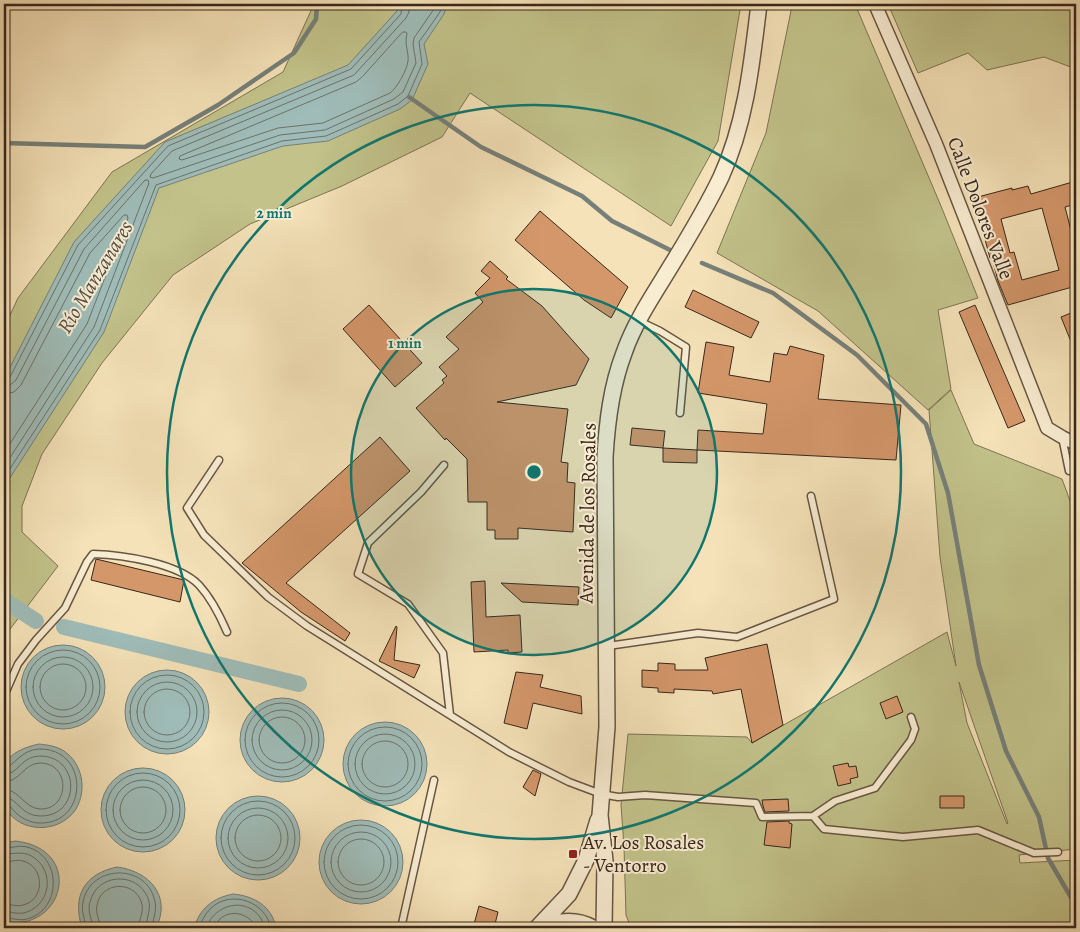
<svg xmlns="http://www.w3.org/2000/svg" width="1080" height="932" font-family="Alegreya,serif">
<rect width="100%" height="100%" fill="#f5e2b8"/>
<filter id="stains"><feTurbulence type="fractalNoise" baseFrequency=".004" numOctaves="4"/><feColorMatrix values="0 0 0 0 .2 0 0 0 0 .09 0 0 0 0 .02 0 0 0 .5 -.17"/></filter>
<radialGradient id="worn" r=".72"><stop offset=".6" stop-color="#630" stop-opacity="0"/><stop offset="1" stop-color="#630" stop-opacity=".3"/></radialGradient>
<path fill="#c2c28a" stroke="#7d7454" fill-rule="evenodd" d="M314,4H741L718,141L671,226L470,93L442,137L342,186L250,224L173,275L102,363L42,454L22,506V532L58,566L4,637V328L18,298L112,172L283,72Z
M796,4H855L941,206L978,298L938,310L951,389L928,410L818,311L717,253L766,133L792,6Z
M888,4H1056L1076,12V69L1044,57L987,70L968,53L918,73Z
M951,390L974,444L1062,479L1076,517V849L1019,855L1020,863L1076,860V928H631L626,915L624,847L621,805L628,734L747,737L752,743L947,632L956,666L940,557L929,410ZM959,682L1008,823L1007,824L967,723Z"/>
<path fill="#9fbcb8" stroke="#76807a" d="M397,4H447L444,14L424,44L428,64L412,100L400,109L328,141L283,146L159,188L104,332L4,487V379L74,242L165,142L348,65L397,11Z
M21 687a42 42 0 1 1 84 0a42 42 0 1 1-84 0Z
M125 712a42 42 0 1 1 84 0a42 42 0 1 1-84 0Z
M240 740a42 42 0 1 1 84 0a42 42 0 1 1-84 0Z
M343 764a42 42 0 1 1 84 0a42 42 0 1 1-84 0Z
M39,744C48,745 56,746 64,751C83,764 87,790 76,809C60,834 19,834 5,807C2,802 4,794 4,788C4,782 2,772 4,766C10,752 26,747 39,744Z
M101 810a42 42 0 1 1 84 0a42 42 0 1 1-84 0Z
M216 838a42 42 0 1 1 84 0a42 42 0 1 1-84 0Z
M319 862a42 42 0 1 1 84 0a42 42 0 1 1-84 0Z
M15,841C84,848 66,932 4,922V843Z
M117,867C149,871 172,896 156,928H82C72,896 84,874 117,867Z
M233,894C254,896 272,906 276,928H194C200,908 213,898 233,894Z"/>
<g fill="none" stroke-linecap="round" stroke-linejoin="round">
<path stroke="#6c726a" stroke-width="1" d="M408,4L409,12L406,18L354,75L172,151L151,174L150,177L153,178L280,135L325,130L394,99L403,92L416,63L413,44L414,38L434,9L436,4
M403,32H406L407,34C404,45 409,51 408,61C407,70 397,88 390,93L323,123L278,128L182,160L179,159L180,156L356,82L362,77Z
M4,380L10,377L78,245L168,146L351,69L401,14L402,4
M4,386L10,385L16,380L84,249L145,180H148L149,183L94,327L4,467
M4,394L14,392L21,385L90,253L124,215H127L128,218L87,324L4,453
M4,478L100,330L156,185L282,141L326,136L398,104L408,96L422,64L419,42L440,12L442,4
M26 687a37 37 0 1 1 74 0a37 37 0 1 1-74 0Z
M33 687a30 30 0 1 1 60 0a30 30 0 1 1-60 0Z
M40 687a23 23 0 1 1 46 0a23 23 0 1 1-46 0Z
M130 712a37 37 0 1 1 74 0a37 37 0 1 1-74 0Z
M137 712a30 30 0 1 1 60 0a30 30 0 1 1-60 0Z
M144 712a23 23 0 1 1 46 0a23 23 0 1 1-46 0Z
M245 740a37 37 0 1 1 74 0a37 37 0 1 1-74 0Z
M252 740a30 30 0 1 1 60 0a30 30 0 1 1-60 0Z
M259 740a23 23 0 1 1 46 0a23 23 0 1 1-46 0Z
M348 764a37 37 0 1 1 74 0a37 37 0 1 1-74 0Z
M355 764a30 30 0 1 1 60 0a30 30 0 1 1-60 0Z
M362 764a23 23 0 1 1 46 0a23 23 0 1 1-46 0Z
M4,768C14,767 20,750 39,749C90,748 89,825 39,823C31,823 21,818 15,812C11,808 10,804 4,803
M106 810a37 37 0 1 1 74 0a37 37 0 1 1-74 0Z
M4,775C19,774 21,756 40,756C81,756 81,817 40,816C21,816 18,798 4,797
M113 810a30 30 0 1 1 60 0a30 30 0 1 1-60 0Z
M4,782C20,782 24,763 40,763C71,763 70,810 40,809C24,808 20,790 4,789
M120 810a23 23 0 1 1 46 0a23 23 0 1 1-46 0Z
M221 838a37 37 0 1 1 74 0a37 37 0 1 1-74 0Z
M228 838a30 30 0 1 1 60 0a30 30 0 1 1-60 0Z
M235 838a23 23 0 1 1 46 0a23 23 0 1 1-46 0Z
M324 862a37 37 0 1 1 74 0a37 37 0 1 1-74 0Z
M331 862a30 30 0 1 1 60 0a30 30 0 1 1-60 0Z
M338 862a23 23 0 1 1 46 0a23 23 0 1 1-46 0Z
M4,848C12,848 19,845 27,847C62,856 62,910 27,919C19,921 12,918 4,918
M4,854C12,854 19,852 27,854C54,864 54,902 27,912C19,915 12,912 4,911
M4,862C10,862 17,859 23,861C45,867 45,900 23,905C17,907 10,904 4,904
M86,928C85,919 81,911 83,902C90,865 144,863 154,898C158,909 153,918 152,928
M93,928C92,919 87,911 90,902C97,873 137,871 148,898C152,909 146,918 146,928
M100,928C100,920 95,913 97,905C101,882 133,880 141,901C145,911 139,919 138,928
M199,928C202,920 205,914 211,908C232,889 266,902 271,928
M206,928C217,899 256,896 265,928
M214,928C222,907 248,910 257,928"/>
<path stroke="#76807a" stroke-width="4.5" d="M409,97L481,147L582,196L612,221L670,250
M4,143L145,147L218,105L294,53L316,19L317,4
M702,263L773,293L857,355L926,424L948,493L979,665L1006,751L1039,817L1048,858L1076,906"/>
<path stroke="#9fbcb8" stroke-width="16" d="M4,598L5,601L36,621
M64,627L299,684"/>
</g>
<path fill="#d4976a" stroke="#38271d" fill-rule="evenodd" d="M1076,181V204L1065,207L1076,250V286L1008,305L998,281L992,258H990L974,198L1012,188V190L1028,186L1031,194ZM1042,208L1059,270L1022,280L1014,252L1010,253L1001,219Z
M540,211L628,287L611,318L584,300L515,240Z
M490,261L508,277L506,279L542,306L589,359L576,385L497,402L568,409L561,462L568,463L567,482L575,483L573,532L518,528V539H495V530H487V502H468L467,459L446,438L445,440L416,408L444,383L442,380L447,376L439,367L459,349L446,337L483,302L475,293L490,278L481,271Z
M693,290L759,322L751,338L685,307Z
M369,305L422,363L395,387L343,329Z
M975,305L1025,421L1008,428L959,312Z
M1076,311V354L1061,317Z
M706,342L734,347L729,375L770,382L774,353L787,355L790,346L824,355L818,399L901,405L896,460L697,450L698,430L763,434L767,404L698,393Z
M632,428L665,431L663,448L630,445Z
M380,437L410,471L286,583L350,633L345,641L301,612L242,563Z
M663,448L697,450V463L663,462Z
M96,559L184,580L180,602L91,580Z
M485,581L486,617L520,615L522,652L508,653V650L474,652L471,582Z
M501,583L579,587L578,605L522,602Z
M396,626L397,627L394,660L420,665L414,678L379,661Z
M767,644L783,725L752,743L741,689L713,694L712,691L674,689V693L658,692V688L642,687V670L658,671V663L675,664V670H708L705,658Z
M516,672L543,675L540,687L581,696L582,714L533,703L527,729L504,723Z
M897,696L903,712L886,719L880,703Z
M848,763L849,767L856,766L858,777L850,779L851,783L838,786L833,766Z
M533,770L541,774L535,796L523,787Z
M940,796H964V808H940Z
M788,799L789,811L765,812L763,806L762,800Z
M789,821V823L792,824L790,848L764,845L767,822Z
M479,906L498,912L494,928H473Z"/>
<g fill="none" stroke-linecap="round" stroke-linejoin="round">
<g stroke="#675644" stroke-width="9">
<path id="service" d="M639,321L660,331L686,347L680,413
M1062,437L1069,471
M219,460L187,508L204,535L268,597L307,626L509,752L569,782L601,794L618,797L645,795L756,803L762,817L813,816L824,829L903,837L978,830L1034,853L1058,852
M444,465L421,492L368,543L358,574L408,604L443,653L450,715
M608,646L698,633L737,637L834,599L811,496
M4,696L18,664L36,640L65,608L87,562L93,554C123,555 178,563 199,585C210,597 221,618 227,632
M813,816L835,801L875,788L911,740L915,729L911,717
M401,928L434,780"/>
</g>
<g stroke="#675644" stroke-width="15">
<path id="minor" d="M875,4L936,144L1047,428L1062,437L1076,444"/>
</g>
<g stroke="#675644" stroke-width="18">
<path id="tertiary" d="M537,928L569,894L586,860L598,820
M538,928C556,921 576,918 593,928
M604,928L605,861L600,815L607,727L605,457C607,422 611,387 624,353C633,327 648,303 663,279C683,246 704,213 721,177C746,123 752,62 759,4"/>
</g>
<use href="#service" stroke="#f8ecd1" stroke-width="6"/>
<use href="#minor" stroke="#f8ecd1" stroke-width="12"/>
<use href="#tertiary" stroke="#f8ecd1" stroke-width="15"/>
</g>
<circle cx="534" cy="472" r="183" fill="#0f766e" fill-opacity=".12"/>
<g fill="none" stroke="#0f766e" stroke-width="2.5">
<circle cx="534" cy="472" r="183"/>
<circle cx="534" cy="472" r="367"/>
</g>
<rect fill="#8f2418" stroke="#f8ecd1" stroke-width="2" x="568" y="849" width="10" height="10" rx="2.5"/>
<g text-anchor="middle" stroke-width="4" stroke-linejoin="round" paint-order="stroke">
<g font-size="20" fill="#38271d" stroke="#f8ecd1">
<text transform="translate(981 208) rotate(69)" y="7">Calle Dolores Valle</text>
<text transform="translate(587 513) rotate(-89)" y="7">Avenida de los Rosales</text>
</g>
<g font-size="20" fill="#38271d" stroke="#f8ecd1" text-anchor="start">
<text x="583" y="849">Av. Los Rosales<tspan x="583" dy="23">- Ventorro</tspan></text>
</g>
<g font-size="21" font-style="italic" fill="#524c44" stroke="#f8ecd1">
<text transform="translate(95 277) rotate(-59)" y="7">Río Manzanares</text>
</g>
</g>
<circle cx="534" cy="472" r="8" fill="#0f766e" stroke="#f8ecd1" stroke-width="2.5"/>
<g font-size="15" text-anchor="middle" font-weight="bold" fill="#0f766e" stroke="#f8ecd1" stroke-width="4" stroke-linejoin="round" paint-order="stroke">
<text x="274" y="218">2 min</text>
<text x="405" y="348">1 min</text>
</g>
<rect width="1080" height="932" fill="none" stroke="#f5e2b8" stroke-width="20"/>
<rect x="5" y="5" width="1070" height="922" fill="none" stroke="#38271d" stroke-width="2.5"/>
<rect x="10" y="10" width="1060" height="912" fill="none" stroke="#38271d"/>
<rect width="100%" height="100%" filter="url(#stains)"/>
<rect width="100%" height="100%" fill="url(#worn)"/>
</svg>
